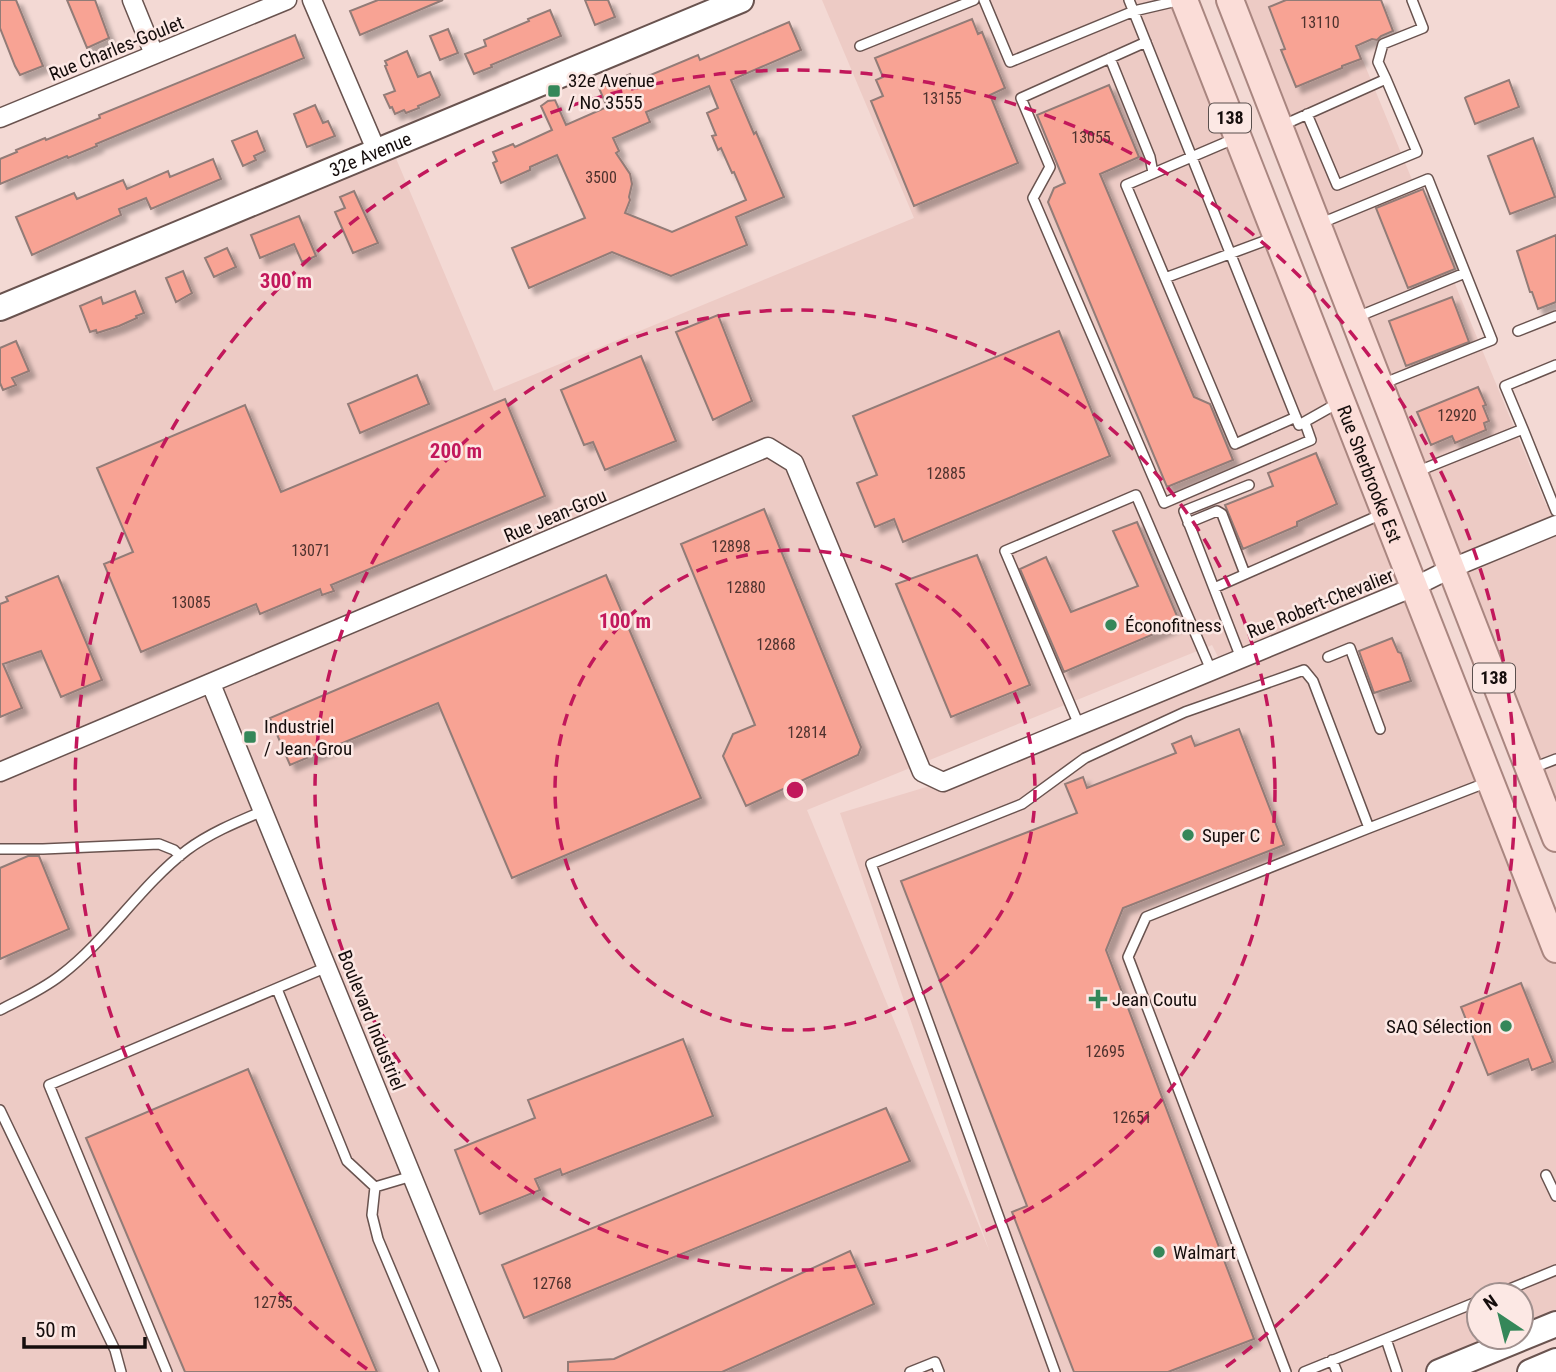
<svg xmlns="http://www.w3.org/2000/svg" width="1556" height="1372" font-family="'Roboto Condensed',sans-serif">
<defs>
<filter id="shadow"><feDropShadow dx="6" dy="6" stdDeviation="2" flood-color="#0004"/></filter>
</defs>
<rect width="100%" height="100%" fill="#f3d9d4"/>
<path fill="#edcbc5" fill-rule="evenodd" d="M822,0H1183L1556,949V1324L1439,1372H0V323L395,156L494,391L914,218ZM1212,645L1222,665L943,782L840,813L989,1250L807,810ZM1479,1295H1521V1337H1479Z
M1222,0H1338L1546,505L1556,503V838Z"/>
<path fill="#f8a394" stroke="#927b77" stroke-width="2" fill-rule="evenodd" filter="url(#shadow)" d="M0,0H16L43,66L20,75L15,66L0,28Z
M67,0H95L109,38L87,48Z
M378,0H443L360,35L350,11Z
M585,0H608L615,17L595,25Z
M1286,0H1381L1393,31L1381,36L1377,40L1372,39L1356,46L1361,59L1342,66V68L1296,87L1281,50L1285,49L1269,7Z
M550,10L561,36L491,65L492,67L474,74L465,54L486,46L484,40L529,21L528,19Z
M972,19L978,34L982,32L1005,88L990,95L1018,163L914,206L871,101L883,96L876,80L883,77L875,58Z
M789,22L801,50L731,80L754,134L756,132L784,197L736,217L747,245L671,276L612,252L529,288L512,248L585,218L557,155L530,167V170L501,183L493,163L497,161L493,152L513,144L515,147L552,130L541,106L548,101L555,100L566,125L607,107L599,88L630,74L634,82L698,55L700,60ZM709,86L718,108L707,113L716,135L712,136L718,150L721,148L732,173L734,172L746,200L672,232L625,213L630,200L629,197L632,184L630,174L616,153L619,151L613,138L650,122L646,112Z
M448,29L458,53L440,60L430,36Z
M295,35L304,58L96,144L97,146L68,158L67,156L0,184V159L17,152L16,150L45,138L46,140L100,118L99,115Z
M407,51L418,77L430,72L440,95L439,97L418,106L419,108L406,113L404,110L395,114L392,107L390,108L384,95L395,91L385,66L387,65L385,61Z
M1509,80L1519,107L1475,124L1465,98L1466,97Z
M1109,85L1139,157L1100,174L1194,397L1210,404L1233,460L1167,487L1048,202L1054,188L1065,183L1037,115Z
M315,105L323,123L328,121L335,136L307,147L294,114Z
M257,131L265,151L254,156L256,160L243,166L232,141Z
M1533,138L1555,197L1510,214L1488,156Z
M213,159L221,179L151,209L146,198L119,209L121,215L32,255L16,217L74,193L77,199L123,180L127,189L168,171L170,177Z
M1423,189L1455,269L1408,288L1376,208Z
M354,191L378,243L353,253L335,212L345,208L340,197Z
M299,216L316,256L302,262L294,244L260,258L251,235Z
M1556,235V302L1538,309L1532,292H1530L1517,251Z
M227,248L236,267L214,277L205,258Z
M183,271L192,293L176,302L166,278Z
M135,291L144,313L136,316L137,318L119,326L97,333L96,330L90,332L80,306L101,297L103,304Z
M1452,297L1469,342L1406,366L1389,321Z
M718,315L752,401L713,420L676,332Z
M1059,331L1110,456L903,542L894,519L875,527L857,483L877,475L853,416Z
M16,341L29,371L12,378L16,385L3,390L0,383V348Z
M641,356L676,441L605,470L593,442L584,445L561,390Z
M417,375L429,404L360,433L348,404Z
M1478,387L1486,405L1483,406L1489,421L1484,423L1486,430L1455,443L1452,436L1431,445L1417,412Z
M505,399L545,496L331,585L334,591L322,595L320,589L260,614L256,604L141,652L104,564L133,552L97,468L245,405L281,492Z
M1316,453L1337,504L1297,522V526L1243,549L1225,505L1273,486L1268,473Z
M764,509L861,747L858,755L746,806L723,756L733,734L755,725L681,544Z
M1137,522L1180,623L1064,672L1020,569L1046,557L1071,612L1138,586L1113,531Z
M977,555L1030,685L951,717L896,584Z
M606,575L701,798L512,878L438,703L290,765L270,718Z
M58,576L102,680L61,697L41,651L3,664L22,708L0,717V604L8,601L6,597Z
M1392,638L1398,652L1401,653L1411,681L1374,693L1359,651Z
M1239,729L1284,845L1123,908L1106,950L1254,1339L1168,1372H1074L1012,1212L1027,1206L901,881L1077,813L1065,784L1083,777L1087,788L1176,753L1172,744L1191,736L1195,746Z
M28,856H39L69,929L0,959V868Z
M1521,983L1553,1062L1532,1070L1528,1059L1488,1075L1461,1007Z
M683,1039L713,1116L562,1175L560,1169L535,1179L540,1190L480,1214L455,1150L535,1118L528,1100Z
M248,1069L377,1372H185L86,1138Z
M886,1108L910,1161L524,1318L502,1265Z
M850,1251L874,1304L722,1372H568V1362L614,1359Z"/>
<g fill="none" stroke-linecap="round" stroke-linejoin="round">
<g stroke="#69534f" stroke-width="12">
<path id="lane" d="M984,0L1010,62L1134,11L1181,0
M1129,0L1299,425L1338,403
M1146,42L1021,98L1050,167L1033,198L1164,503L1311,440L1305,423
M860,46L974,0
M1110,58L1150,157L1153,173
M1386,79L1378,62L1383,44L1423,28L1412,0
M1281,126L1386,79L1417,152L1337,185L1307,114
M1236,138L1126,185L1235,444L1296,417
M1319,224L1428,179L1492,340L1382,384
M1165,278L1275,237
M1357,317L1465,273
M1518,331L1556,316
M1523,429L1505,386L1556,365
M1416,472L1523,429L1556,511
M1188,523L1217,511L1222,514L1245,574
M1214,588L1382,514
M1328,657L1350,648L1380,729
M1241,658L1184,511L1249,485
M1079,725L1005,551L1136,495L1211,670
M1530,769L1556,759
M0,849H43L159,844L174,850L180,856
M277,989L347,1161L375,1187
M0,1010C21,999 42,990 61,975C108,939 140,886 187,850C210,833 237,822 263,811
M0,1110L115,1350L121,1372
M1546,1175L1556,1196
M412,1176L375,1187L372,1215L378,1239L434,1372
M1495,1295L1556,1270
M1386,1339L1397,1372
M1332,1360L1337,1372
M167,1372L49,1085L327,967
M910,1372L935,1362L939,1372
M1055,1372L871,864L1022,804L1085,758L1185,712L1304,670L1313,681L1369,828
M1286,1372L1128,957L1146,917L1369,828L1488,782
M1304,1372L1479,1301"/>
</g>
<g stroke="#69534f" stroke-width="21">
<path id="street" d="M132,0L154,54
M312,0L377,152
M0,118L287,0
M211,684L492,1372
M0,772L768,447L794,463L922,772L943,782L1414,587L1452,568L1556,525"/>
</g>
<g stroke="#69534f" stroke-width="28">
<g id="secondary">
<path id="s1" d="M0,308L741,0"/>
<path d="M1439,1372L1556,1324"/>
<path d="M1530,1372L1556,1361"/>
</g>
</g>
<g stroke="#a98680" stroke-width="30">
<g id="primary">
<path id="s2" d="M1184,0L1556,949"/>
<path d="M1230,0L1556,838"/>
</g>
</g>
<use href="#lane" stroke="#fff" stroke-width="9"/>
<use href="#street" stroke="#fff" stroke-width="18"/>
<use href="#secondary" stroke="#fff" stroke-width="24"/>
<use href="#primary" stroke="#fbddd8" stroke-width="26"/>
</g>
<g fill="none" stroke="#c2185b" stroke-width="3.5" stroke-dasharray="12 9">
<circle cx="795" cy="790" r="240"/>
<circle cx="795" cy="790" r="480"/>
<path d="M367 1369A720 720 0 1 1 1223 1369"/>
</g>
<g fill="#358759" stroke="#fce8e4" stroke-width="2.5">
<rect x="547" y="84" width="14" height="14" rx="3.5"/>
<circle cx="1111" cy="625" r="7"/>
<rect x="243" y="730" width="14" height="14" rx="3.5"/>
<circle cx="1188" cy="835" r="7"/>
<path d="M1094.5 988.5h7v7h7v7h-7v7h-7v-7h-7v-7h7z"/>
<circle cx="1506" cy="1026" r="7"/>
<circle cx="1159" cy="1252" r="7"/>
</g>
<g text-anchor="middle" stroke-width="5" stroke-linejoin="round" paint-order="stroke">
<g font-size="16" fill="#4e322e">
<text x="1320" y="28">13110</text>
<text x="942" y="104">13155</text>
<text x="1091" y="143">13055</text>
<text x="601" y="183">3500</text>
<text x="1457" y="421">12920</text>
<text x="946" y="479">12885</text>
<text x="731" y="552">12898</text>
<text x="311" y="556">13071</text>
<text x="746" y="593">12880</text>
<text x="191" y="608">13085</text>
<text x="776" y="650">12868</text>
<text x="807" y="738">12814</text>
<text x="1105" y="1057">12695</text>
<text x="1132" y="1123">12651</text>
<text x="552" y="1289">12768</text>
<text x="273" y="1308">12755</text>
</g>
<g fill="#fce8e4" stroke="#5a4f4d" stroke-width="2">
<rect x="1209" y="103.5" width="42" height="29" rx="5"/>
<rect x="1473" y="663.5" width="42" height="29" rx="5"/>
</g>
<g font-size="18" font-weight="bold" fill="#150d0c">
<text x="1230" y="124">138</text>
<text x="1494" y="684">138</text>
</g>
<g font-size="19" fill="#150d0c" stroke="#fce8e4">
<text transform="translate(116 48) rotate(-22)" y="7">Rue Charles-Goulet</text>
<text dy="7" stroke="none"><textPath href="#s1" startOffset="401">32e Avenue</textPath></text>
<text dy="7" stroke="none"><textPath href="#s2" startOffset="509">Rue Sherbrooke Est</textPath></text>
<text transform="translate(555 515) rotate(-23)" y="7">Rue Jean-Grou</text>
<text transform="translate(1320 603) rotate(-22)" y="7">Rue Robert-Chevalier</text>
<text transform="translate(372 1020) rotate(68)" y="7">Boulevard Industriel</text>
</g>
<g font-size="19" fill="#150d0c" stroke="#fce8e4" text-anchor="start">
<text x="568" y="87">32e Avenue<tspan x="568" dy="22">/ No 3555</tspan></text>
<text x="1125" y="632">Éconofitness</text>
<text x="264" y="733">Industriel<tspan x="264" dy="22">/ Jean-Grou</tspan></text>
<text x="1202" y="842">Super C</text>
<text x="1112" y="1006">Jean Coutu</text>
<text x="1492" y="1033" text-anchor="end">SAQ Sélection</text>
<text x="1173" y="1259">Walmart</text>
</g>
</g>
<circle cx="795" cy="790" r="10" fill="#c2185b" stroke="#fce8e4" stroke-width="3.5"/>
<g font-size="21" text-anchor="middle" font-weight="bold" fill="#c2185b" stroke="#fce8e4" stroke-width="5" stroke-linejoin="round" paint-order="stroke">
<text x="286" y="288">300 m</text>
<text x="456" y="458">200 m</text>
<text x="625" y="628">100 m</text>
</g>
<g transform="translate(1500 1316) rotate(325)"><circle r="33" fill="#fce8e4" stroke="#a0908e" stroke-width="2"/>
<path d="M0-5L12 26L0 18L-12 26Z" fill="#358759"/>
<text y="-10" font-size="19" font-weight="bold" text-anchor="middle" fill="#150d0c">N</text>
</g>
<path d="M24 1337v10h121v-10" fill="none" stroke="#150d0c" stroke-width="3.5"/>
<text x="35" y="1337" font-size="21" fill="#150d0c" stroke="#fce8e4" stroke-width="5" paint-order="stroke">50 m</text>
</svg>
